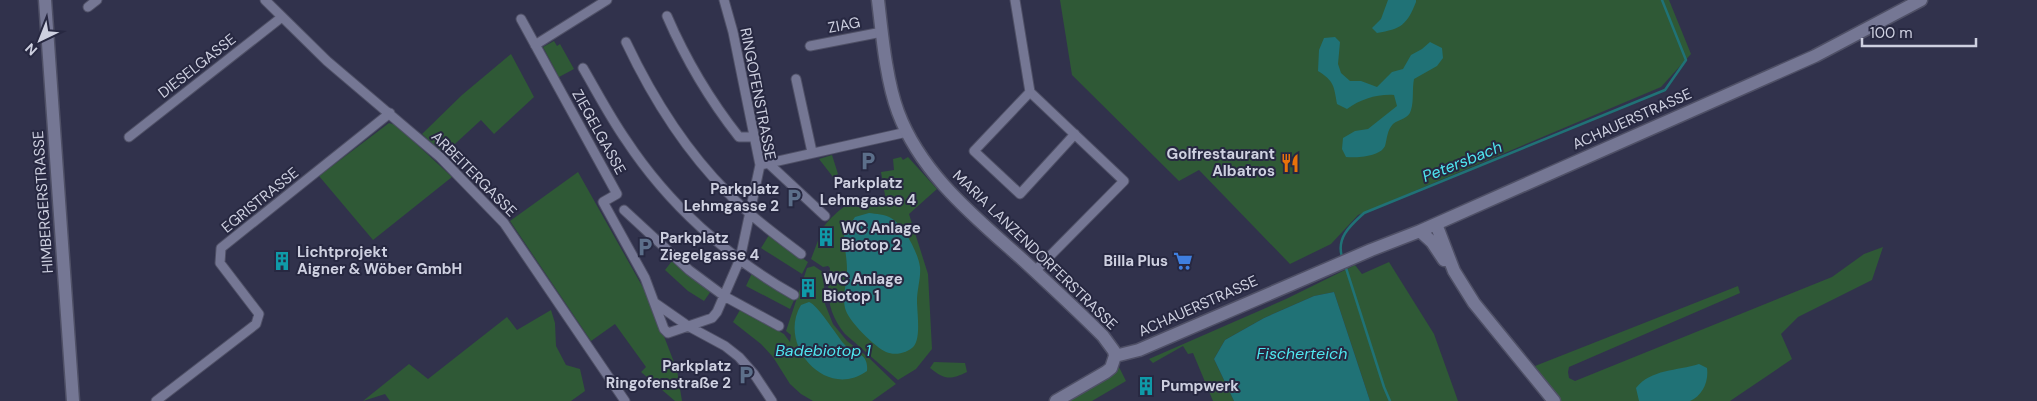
<svg xmlns="http://www.w3.org/2000/svg" width="2037" height="401" font-family="'DM Sans',sans-serif">
<rect width="100%" height="100%" fill="#31324c"/>
<path fill="#2f5936" d="M1060,0H1669L1691,54L1661,87L1358,215L1331,244L1290,264L1199,170L1179,181L1072,75Z
M554,41L557,46L560,44L574,69L559,77L543,47Z
M511,54L534,97L494,134L481,120L444,154L422,134L462,95Z
M389,123L396,125L452,177L373,240L319,176Z
M832,155L838,174L833,177L819,159Z
M901,157L903,160L908,157L937,189L909,214L928,274L932,349L916,369L898,380L845,334C828,313 826,294 830,268L828,266L823,267L811,259L819,238L821,236L819,234C824,224 842,205 854,202C864,200 875,201 886,201L881,172L894,170L893,159Z
M578,172L650,300L677,370L682,401H675L641,372L646,367L615,324L591,341L510,221Z
M769,235L808,262L802,274L761,248Z
M1883,247L1872,280L1798,317L1781,334L1792,359L1730,401H1559L1535,366L1738,286L1740,293L1569,367L1568,372L1569,378L1575,381L1832,277L1864,254Z
M672,261L711,291L704,301L688,291L665,270Z
M1389,262L1434,334L1458,401H1370L1334,292L1314,296L1264,318L1225,340L1214,359L1234,401H1213L1193,353L1188,354L1183,346L1153,363L1149,359L1286,299L1355,265L1362,274Z
M814,266L823,272L825,304L833,324L847,341L868,357L896,384L872,401H813L801,394L790,384L773,357L761,344L733,322L740,310L784,334L790,342L791,335L786,331L807,268Z
M752,273L795,298L790,309L746,286Z
M551,310L555,323L556,346L566,365L580,369L585,391L571,401H390L385,394L363,401L409,364L428,379L507,317L517,330Z
M934,362L965,363L967,372C950,380 945,380 930,368Z
M1119,367L1126,381L1092,401H1068L1111,377Z"/>
<path fill="#207276" d="M1388,0H1416V2C1407,25 1401,29 1377,33L1372,28L1381,19Z
M1335,37L1340,42L1338,64L1341,73L1350,81H1361L1377,87L1392,72L1403,69L1411,55L1422,49L1430,42L1442,48L1443,58L1437,66L1414,79C1412,89 1414,101 1411,110C1409,119 1399,119 1393,124C1387,130 1387,139 1385,146C1380,157 1356,158 1346,157L1342,149L1343,138L1355,131L1368,129L1397,106L1394,95C1377,94 1361,99 1347,109L1337,104C1334,86 1334,81 1318,71L1319,50L1324,38Z
M869,213C876,214 885,214 891,218C904,226 918,252 920,267C921,278 917,289 917,301C917,312 921,337 914,346C908,353 895,356 886,352C875,347 848,321 845,308C842,295 847,283 847,270C847,258 844,246 844,233L855,217Z
M1334,292L1370,401H1234L1214,359L1225,340L1264,318L1314,296Z
M809,302C817,304 837,336 844,344C853,355 869,351 867,371C825,401 777,344 801,305Z
M1699,364L1707,368C1709,382 1702,396 1690,401H1639L1636,388C1651,369 1677,371 1699,364Z"/>
<g fill="none" stroke-linecap="round" stroke-linejoin="round">
<path stroke="#207276" stroke-width="2.5" d="M1342,257C1336,237 1351,225 1364,213L1665,90L1686,60L1662,0
M1345,265L1384,387L1390,401"/>
<g stroke="#4f5066" stroke-width="11">
<path id="street" d="M265,0L327,61L440,157L504,223L625,401
M1015,0L1030,92L1124,181L1035,271
M88,7L97,0
M667,16C686,60 709,99 739,137H754
M521,19L617,194L603,202L645,278L664,329L668,333L712,318L717,312L740,259L760,165L733,32L724,0
M626,42C652,97 685,150 728,193C750,216 776,235 801,254
M535,45L607,0
M810,46L882,32
M583,68C597,92 610,117 626,140C668,204 727,257 794,295
M796,79L812,152
M1030,92L974,151L1020,194L1075,134
M129,137L282,17
M767,162L825,216
M760,165L907,132
M624,210L689,270L724,296L779,326
M655,303L688,326L725,346L739,357L754,374L772,401
M156,401L256,324L259,314L220,263L221,248L390,113"/>
</g>
<g stroke="#4f5066" stroke-width="15">
<path id="secondary" d="M45,0L73,401
M878,0C882,34 886,80 898,112C921,174 975,217 1023,260C1050,285 1077,310 1103,336L1114,351L1115,356
M1436,224L1454,271L1474,303L1554,401
M1420,231L1432,242L1444,260
M1115,356L1139,350L1371,250L1420,231L1815,56L1921,0
M1056,401L1106,372L1111,368L1115,356"/>
</g>
<use href="#street" stroke="#757794" stroke-width="9"/>
<use href="#secondary" stroke="#757794" stroke-width="12"/>
</g>
<defs>
<g id="parking-bare" transform="scale(1.5)"><path d="M-3.5-5.5H1a3.5 3.5 0 0 1 0 7H-1V5.5H-3.5ZM-1-3.4V-.6H.8a1.4 1.4 0 0 0 0-2.8Z" fill="#5c6f8a" stroke="#272841" stroke-width="2.5" paint-order="stroke"/></g>
<g id="restaurant-bare" transform="scale(1.5)"><path d="M-5-6h1v4h1v-4h1v4h1v-4h1v5L-1.5 .5V6h-2V.5L-5-1ZM5-6V6H3V1.5H1.5Q1.5-4 5-6Z" fill="#e8710a" stroke="#272841" stroke-width="2.5" paint-order="stroke"/></g>
<g id="building-bare" transform="scale(1.5)"><path d="M-4-6H4V6H1V3H-1V6H-4ZM-2.5-4.3h1.7v1.8h-1.7ZM.8-4.3h1.7v1.8H.8ZM-2.5-1h1.7V.8h-1.7ZM.8-1h1.7V.8H.8Z" fill="#0f9aa8" stroke="#272841" stroke-width="2.5" paint-order="stroke"/></g>
<g id="supermarket-bare" transform="scale(1.5)"><path d="M-6-5.5h2.5l.6 2H6L4.5 2H-2.5L-4.4-4H-6ZM-1.5 3.2a1.3 1.3 0 1 0 .1 0ZM3 3.2a1.3 1.3 0 1 0 .1 0Z" fill="#3f7fe0" stroke="#272841" stroke-width="2.5" paint-order="stroke"/></g>
</defs>
<g fill-rule="evenodd">
<use href="#parking-bare" x="868" y="161"/>
<use href="#restaurant-bare" x="1290" y="163"/>
<use href="#parking-bare" x="794" y="198"/>
<use href="#building-bare" x="826" y="237"/>
<use href="#parking-bare" x="645" y="247"/>
<use href="#building-bare" x="282" y="261"/>
<use href="#supermarket-bare" x="1183" y="261"/>
<use href="#building-bare" x="808" y="288"/>
<use href="#parking-bare" x="746" y="375"/>
<use href="#building-bare" x="1146" y="386"/>
</g>
<g text-anchor="middle" stroke-width="4" stroke-linejoin="round" paint-order="stroke">
<g font-size="15" fill="#ced0e0" stroke="#272841">
<text transform="translate(844 25) rotate(-11)" y="5">ZIAG</text>
<text transform="translate(197 66) rotate(-38)" y="5">DIESELGASSE</text>
<text transform="translate(758 94) rotate(79)" y="5">RINGOFENSTRASSE</text>
<text transform="translate(1632 119) rotate(-24)" y="5">ACHAUERSTRASSE</text>
<text transform="translate(599 132) rotate(61)" y="5">ZIEGELGASSE</text>
<text transform="translate(474 174) rotate(45)" y="5">ARBEITERGASSE</text>
<text transform="translate(260 200) rotate(-39)" y="5">EGRISTRASSE</text>
<text transform="translate(43 202) rotate(-94)" y="5">HIMBERGERSTRASSE</text>
<text transform="translate(1035 250) rotate(44)" y="5">MARIA LANZENDORFERSTRASSE</text>
<text transform="translate(1198 306) rotate(-24)" y="5">ACHAUERSTRASSE</text>
</g>
<g font-size="15" font-weight="bold" fill="#ced0e0" stroke="#272841" text-anchor="start">
<text x="1275" y="159" text-anchor="end">Golfrestaurant<tspan x="1275" dy="17">Albatros</tspan></text>
<text x="868" y="188" text-anchor="middle">Parkplatz<tspan x="868" dy="17">Lehmgasse 4</tspan></text>
<text x="779" y="194" text-anchor="end">Parkplatz<tspan x="779" dy="17">Lehmgasse 2</tspan></text>
<text x="841" y="233">WC Anlage<tspan x="841" dy="17">Biotop 2</tspan></text>
<text x="660" y="243">Parkplatz<tspan x="660" dy="17">Ziegelgasse 4</tspan></text>
<text x="297" y="257">Lichtprojekt<tspan x="297" dy="17">Aigner &amp; Wöber GmbH</tspan></text>
<text x="1168" y="266" text-anchor="end">Billa Plus</text>
<text x="823" y="284">WC Anlage<tspan x="823" dy="17">Biotop 1</tspan></text>
<text x="731" y="371" text-anchor="end">Parkplatz<tspan x="731" dy="17">Ringofenstraße 2</tspan></text>
<text x="1161" y="391">Pumpwerk</text>
</g>
<g font-size="16" font-style="italic" fill="#4fe6ef" stroke="#272841">
<text transform="translate(1462 161) rotate(-22)" y="6">Petersbach</text>
<text x="823" y="356">Badebiotop 1</text>
<text x="1302" y="359">Fischerteich</text>
</g>
</g>
<g transform="translate(40 40) rotate(223)" stroke="#272841" stroke-width="4" paint-order="stroke">
<path d="M0-4L9 19L0 12L-9 19Z" fill="#ced0e0"/>
<text y="-8" font-size="14" font-weight="bold" text-anchor="middle" fill="#ced0e0">N</text>
</g>
<path d="M1862 38v8h114v-8" fill="none" stroke="#ced0e0" stroke-width="2.5"/>
<text x="1870" y="38" font-size="15" fill="#ced0e0" stroke="#272841" stroke-width="4" paint-order="stroke">100 m</text>
</svg>
